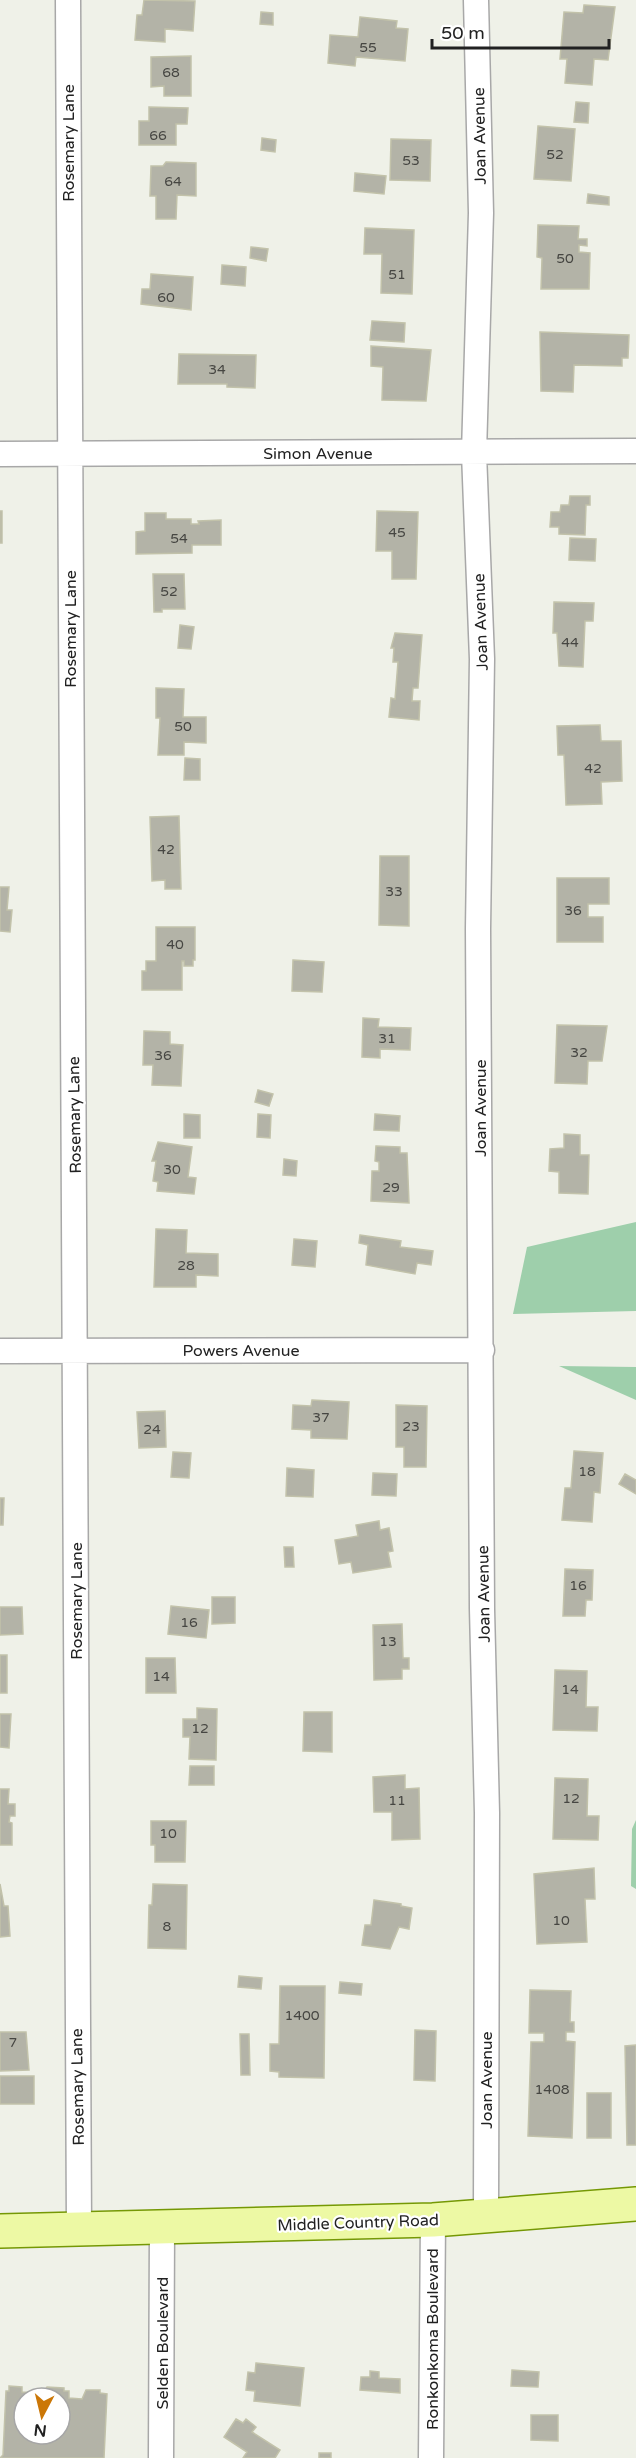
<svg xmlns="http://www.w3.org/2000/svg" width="636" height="2458" font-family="'Varela Round',sans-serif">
<rect width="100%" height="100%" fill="#eff1e8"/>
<path fill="#9ecfab" d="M636,1222V1311L513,1314L527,1247Z
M559,1366L636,1367V1400Z
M636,1820V1889L631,1886L632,1829Z"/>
<path fill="#b3b3a7" stroke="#c2c2aa" stroke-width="1.5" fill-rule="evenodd" d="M144,0L195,1L193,31L165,29V42L135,40L137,15H142Z
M584,5L615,7L608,60L594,59L592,85L565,83L567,59H560L564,12L583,13Z
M261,12L273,13V25L260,24Z
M360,17L397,21L396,28L408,29L405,61L356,57L355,66L328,63L330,35L358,37Z
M191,56V96H164V86L151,87V57Z
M576,102L589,103L588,123L574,122Z
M149,107L188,108L187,124H176V145H139V121H149Z
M538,126L575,129L571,181L534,179Z
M262,138L276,140L275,152L261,150Z
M391,139L431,140L430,181L390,180Z
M166,162L196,163V196L177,195L176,219H156V196H150L151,166H163Z
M355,173L386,176L384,194L354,191Z
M588,194L609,197V205L587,203Z
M538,225L579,226L578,239H587V246L579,245V252L590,253L589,289H541L542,258L537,257Z
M365,228L414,230L412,294L381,293L382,254H364Z
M251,247L268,249L266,261L250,258Z
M222,265L246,267L245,286L221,284Z
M151,274L193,277L191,310L141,304L142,289H150Z
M372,321L405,323L404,342L370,340Z
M540,332L629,335L628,358H622V366L574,365L573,392L541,391Z
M371,346L431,350L426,401L382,400L383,367L371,366Z
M179,354L256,355L255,388L227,387V384H178Z
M570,496H590V505H586L585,535L559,534V527H550L551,512H560L561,505H569Z
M0,511H2V543H0Z
M377,511L418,512L416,579H392V551H376Z
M145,513H166V519H191V524H199L198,521L221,520V545H192V553L136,554V532L145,531Z
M570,538L596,539L595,561L569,560Z
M153,574H184L185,609H162V612H154Z
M554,602L594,603L593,621H585L583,667L559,666L557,633H553Z
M180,625L194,627L191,649L178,648Z
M395,633L422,635L418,688H413L412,701H420L419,720L389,717L391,698L395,699L398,662H393L394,648H391Z
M156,688L184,689L183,717H206V743L184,742V755H158L160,718H156Z
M600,725L601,741H621L622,781L601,782L602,804L566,805L564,755H558L557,726Z
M185,758L200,759V780H184Z
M179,816L181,889H165V880L152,881L150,817Z
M380,856H409V926L379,925Z
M557,878H609V904H588V917H603V942H557Z
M0,887H9L7,910H12L10,932L0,931Z
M156,927H195V960H193V966H184V961H182V990H142V971H146V961H156Z
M293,960L324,962L322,992L292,991Z
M363,1018L379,1019L378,1027L411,1028L410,1050L380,1049V1058L362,1057Z
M557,1025L607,1026L602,1061H588L587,1084L555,1083Z
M144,1031L170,1032V1044L183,1045L181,1086L152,1085L153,1065H143Z
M258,1090L273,1094L269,1106L255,1102Z
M184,1114L200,1115V1138H184Z
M258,1114L271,1115L270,1138L257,1137Z
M375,1114L400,1116L399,1131L374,1130Z
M564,1134L580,1135V1155H589L588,1194L559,1193V1172L549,1171L550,1149L564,1148Z
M158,1142L192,1147L188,1177L196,1178L194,1194L157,1191L158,1182L153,1181L156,1161H152Z
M376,1146L400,1147V1153H407L409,1203L371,1201L372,1171H379V1162L375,1161Z
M284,1159L297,1161L296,1176L283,1175Z
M156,1229L187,1230L186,1253L218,1254V1276L196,1275V1287H154Z
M360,1235L401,1241L400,1247L433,1251L431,1265L417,1263L415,1274L366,1265L368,1245L359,1243Z
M294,1239L317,1241L315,1267L292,1265Z
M312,1400L349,1402L347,1439L311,1438V1430L292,1429L293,1405L311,1406Z
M396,1405L427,1406L426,1467H404V1447H396Z
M165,1411L166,1447L139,1448L137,1412Z
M574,1451L603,1453L600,1493L594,1492L592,1522L562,1520L565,1488H571Z
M173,1452L191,1453L189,1478L171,1477Z
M287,1468L314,1470L313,1497L286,1496Z
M373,1473L397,1474L396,1496L372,1495Z
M625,1474L636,1480V1494L619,1484Z
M0,1498H4L3,1525H0Z
M379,1521L380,1530L389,1528L393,1551L388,1552L391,1567L353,1573L351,1562L339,1564L335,1540L358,1536L356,1525Z
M284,1547H293L294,1567H285Z
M565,1569L593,1570L592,1600H586L585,1616H563Z
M212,1597H235V1623L212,1624Z
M171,1606L209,1610L206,1638L168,1634Z
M0,1607H22L23,1634L0,1635Z
M402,1624L403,1658H409V1669H402V1679L374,1680L373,1625Z
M0,1655H7V1693H0Z
M146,1658H175L176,1693H146Z
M555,1670L587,1671L586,1707H598L597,1731L553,1730Z
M197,1708L217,1709L216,1760L189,1759L190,1737H183V1719H197Z
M304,1712H332V1752L303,1751Z
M0,1714H11L9,1748L0,1747Z
M190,1766H214V1785H189Z
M405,1775V1789L419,1788L420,1839L392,1840V1812H374L373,1777Z
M555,1778L588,1779L587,1816H599L598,1840L553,1839Z
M0,1789H9L8,1804H15V1816H10L9,1822L12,1823V1845H0Z
M151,1821H186L185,1862H155V1845H151Z
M594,1868L595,1899H585L587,1942L537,1944L534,1874Z
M0,1884L4,1906H8L10,1936L0,1937Z
M153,1884L187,1885L186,1949L148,1948L149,1905H152Z
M374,1900L401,1904V1906L412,1908L409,1929L399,1927L390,1949L362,1945L365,1925H371Z
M239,1976L262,1978L261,1989L238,1987Z
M340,1982L362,1984L361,1995L339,1993Z
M280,1986H325L324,2078L279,2077V2072L270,2071V2044H279Z
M530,1990L571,1991L570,2022H574V2032H566V2041L575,2042L572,2138L528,2136L531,2042H544V2033H529Z
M415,2030L436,2031L435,2081L414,2080Z
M0,2032H26L29,2070L0,2071Z
M240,2034H249L250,2075H241Z
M636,2045V2145H627L625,2046Z
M0,2076H34V2104H0Z
M587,2093H611V2138H587Z
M256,2363L304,2368L300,2406L254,2401L255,2391L246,2390L248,2372L255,2373Z
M512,2370L539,2372L538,2387L511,2386Z
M370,2371L379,2372V2378L400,2379V2393L360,2390L361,2377H370Z
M9,2386L22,2387V2392L43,2393L47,2387L64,2388V2391H69V2398L82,2399L86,2390H100V2393L107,2394L104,2458H0L3,2455L6,2391H9ZM24,2398H60V2434H24Z
M531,2415H558V2441L531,2440Z
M236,2419L243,2423L246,2419L256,2427L252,2432L280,2450L275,2458H243L247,2452L224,2437Z
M319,2453H331V2458H319Z"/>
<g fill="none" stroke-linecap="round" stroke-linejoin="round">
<g stroke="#a8a8a8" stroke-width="27">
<path id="street" d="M68,0L79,2229
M476,0L481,213L474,453L482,659L478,929L482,1609L487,1813L486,2217
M0,454L636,451
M0,1351L482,1350
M161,2458L162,2228
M431,2458L433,2220"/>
</g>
<g stroke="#759805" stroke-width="36">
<path id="primary" d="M0,2231L433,2220L636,2204"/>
</g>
<use href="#street" stroke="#fff" stroke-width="24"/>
<use href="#primary" stroke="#edf9a4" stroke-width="33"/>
</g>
<g text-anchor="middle" stroke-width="4.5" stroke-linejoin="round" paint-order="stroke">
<g font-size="14" fill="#464642">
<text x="368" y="52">55</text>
<text x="171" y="77">68</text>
<text x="158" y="140">66</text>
<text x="555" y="159">52</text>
<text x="411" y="165">53</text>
<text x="173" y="186">64</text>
<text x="565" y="263">50</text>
<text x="397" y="279">51</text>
<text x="166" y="302">60</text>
<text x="217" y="374">34</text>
<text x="397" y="537">45</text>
<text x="179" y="543">54</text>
<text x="169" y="596">52</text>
<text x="570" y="647">44</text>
<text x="183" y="731">50</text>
<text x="593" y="773">42</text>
<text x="166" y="854">42</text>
<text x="394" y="896">33</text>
<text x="573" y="915">36</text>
<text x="175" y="949">40</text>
<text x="387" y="1043">31</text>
<text x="579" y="1057">32</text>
<text x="163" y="1060">36</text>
<text x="172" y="1174">30</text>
<text x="391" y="1192">29</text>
<text x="186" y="1270">28</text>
<text x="321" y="1422">37</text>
<text x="411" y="1431">23</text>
<text x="152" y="1434">24</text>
<text x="587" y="1476">18</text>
<text x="578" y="1590">16</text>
<text x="189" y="1627">16</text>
<text x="388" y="1646">13</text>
<text x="161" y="1681">14</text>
<text x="570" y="1694">14</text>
<text x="200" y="1733">12</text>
<text x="571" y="1803">12</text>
<text x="397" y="1805">11</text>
<text x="168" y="1838">10</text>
<text x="561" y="1925">10</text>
<text x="167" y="1931">8</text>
<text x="302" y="2020">1400</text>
<text x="13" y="2047">7</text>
<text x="552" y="2094">1408</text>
</g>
<g font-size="16" fill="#212121" stroke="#fff">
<text transform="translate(479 136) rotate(-91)" y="6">Joan Avenue</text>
<text transform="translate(68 143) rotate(-90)" y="6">Rosemary Lane</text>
<text x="318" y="459">Simon Avenue</text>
<text transform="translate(480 622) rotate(-92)" y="6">Joan Avenue</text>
<text transform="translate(70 629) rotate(-90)" y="6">Rosemary Lane</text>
<text transform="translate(480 1108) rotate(-90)" y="6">Joan Avenue</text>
<text transform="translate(74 1115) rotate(-91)" y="6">Rosemary Lane</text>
<text x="241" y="1356">Powers Avenue</text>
<text transform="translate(483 1594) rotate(-91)" y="6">Joan Avenue</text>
<text transform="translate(76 1601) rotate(-90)" y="6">Rosemary Lane</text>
<text transform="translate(486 2080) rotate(-90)" y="6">Joan Avenue</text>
<text transform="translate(77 2087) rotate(-91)" y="6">Rosemary Lane</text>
<text transform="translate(358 2222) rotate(-2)" y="6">Middle Country Road</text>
<text transform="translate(432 2339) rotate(-90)" y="6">Ronkonkoma Boulevard</text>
<text transform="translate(162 2343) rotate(-90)" y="6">Selden Boulevard</text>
</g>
</g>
<g transform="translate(42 2416) rotate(187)"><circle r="28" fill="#ffffff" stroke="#a6a6a6" stroke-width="1.5"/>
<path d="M0-4.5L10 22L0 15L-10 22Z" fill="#cb7707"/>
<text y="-9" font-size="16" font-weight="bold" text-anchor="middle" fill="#212121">N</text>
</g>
<path d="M432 39v9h177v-9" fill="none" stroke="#212121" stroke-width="3"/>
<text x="441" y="39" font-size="18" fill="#212121" stroke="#ffffff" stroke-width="4.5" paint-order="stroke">50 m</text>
</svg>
